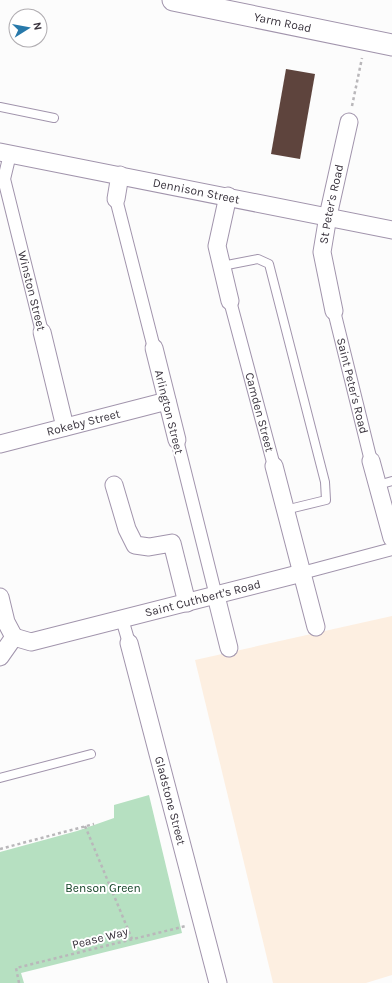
<svg xmlns="http://www.w3.org/2000/svg" width="392" height="983" font-family="Karla,sans-serif">
<rect width="100%" height="100%" fill="#fcfcfc"/>
<path fill="#fdefe1" d="M392,616V975L366,983H273L195,660Z"/>
<path fill="#b6e0c1" d="M149,795L182,933L21,973L24,983H0V852L77,831L114,818V805Z"/>
<path fill="#5e443d" d="M286,69L315,74L300,159L271,154Z"/>
<g fill="none" stroke-linecap="round" stroke-linejoin="round">
<g stroke="#a194ac" stroke-width="10">
<path id="service" d="M0,107L54,118
M222,266L258,259L269,264L325,482L326,500L285,510
M378,485L392,481
M0,778L91,754"/>
</g>
<g stroke="#a194ac" stroke-width="14">
<g id="pedestrian">
<path id="s1" d="M10,154L4,179L42,332"/>
<path d="M116,199L154,348"/>
<path id="s2" d="M230,301L274,466"/>
<path id="s3" d="M334,311L371,461"/>
<path d="M177,440L216,596"/>
<path d="M302,573L392,549"/>
<path d="M122,619L129,643"/>
</g>
</g>
<g stroke="#a194ac" stroke-width="19">
<g id="minor">
<path id="s4" d="M0,152L392,230"/>
<path d="M228,196L217,246L230,301"/>
<path d="M116,199L120,175"/>
<path id="s5" d="M334,311L322,252L328,216L349,122"/>
<path d="M42,332L65,427"/>
<path d="M154,348L177,440"/>
<path id="s6" d="M0,444L167,401"/>
<path d="M371,461L392,538"/>
<path d="M274,466L316,627"/>
<path d="M114,485L127,529L135,545L149,547L172,543L187,603"/>
<path d="M216,596L229,648"/>
<path d="M0,597L6,622L14,637"/>
<path id="s7" d="M14,637L31,642L302,573"/>
<path id="s8" d="M129,643L218,983"/>
<path d="M0,657L14,637"/>
</g>
</g>
<g stroke="#a194ac" stroke-width="23">
<g id="tertiary">
<path id="s9" d="M173,0L392,45"/>
</g>
</g>
<path stroke="#b9b7ba" stroke-width="2.5" stroke-dasharray="3 3" stroke-linecap="butt" d="M352,106L362,58
M85,826L132,939
M0,849L94,824
M19,983L16,968L186,926"/>
<use href="#service" stroke="#fff" stroke-width="8"/>
<use href="#pedestrian" stroke="#fff" stroke-width="12"/>
<use href="#minor" stroke="#fff" stroke-width="17"/>
<use href="#tertiary" stroke="#fff" stroke-width="21"/>
</g>
<g text-anchor="middle" stroke-width="4" stroke-linejoin="round" paint-order="stroke">
<g font-size="12" fill="#39333d" stroke="#fff">
<text dy="4" stroke="none"><textPath href="#s9" startOffset="112">Yarm Road</textPath></text>
<text dy="4" stroke="none"><textPath href="#s4" startOffset="200">Dennison Street</textPath></text>
<text dy="4" stroke="none"><textPath href="#s5" startOffset="109">St Peter's Road</textPath></text>
<text dy="4" stroke="none"><textPath href="#s1" startOffset="141">Winston Street</textPath></text>
<text dy="4" stroke="none"><textPath href="#s3" startOffset="77">Saint Peter's Road</textPath></text>
<text transform="translate(169 412) rotate(76)" y="4">Arlington Street</text>
<text dy="4" stroke="none"><textPath href="#s2" startOffset="115">Camden Street</textPath></text>
<text dy="4" stroke="none"><textPath href="#s6" startOffset="86">Rokeby Street</textPath></text>
<text dy="4" stroke="none"><textPath href="#s7" startOffset="195">Saint Cuthbert's Road</textPath></text>
<text dy="4" stroke="none"><textPath href="#s8" startOffset="163">Gladstone Street</textPath></text>
<text transform="translate(100 938) rotate(-14)" y="4">Pease Way</text>
</g>
<g font-size="12" fill="#104023" stroke="#fff">
<text x="103" y="892">Benson Green</text>
</g>
</g>
<g transform="translate(28 28) rotate(79)"><circle r="19" fill="#ffffff" stroke="#b0adb1"/>
<path d="M0-3L7 15L0 10L-7 15Z" fill="#2779aa"/>
<text y="-6" font-size="11" font-weight="bold" text-anchor="middle" fill="#39333d">N</text>
</g>
</svg>
